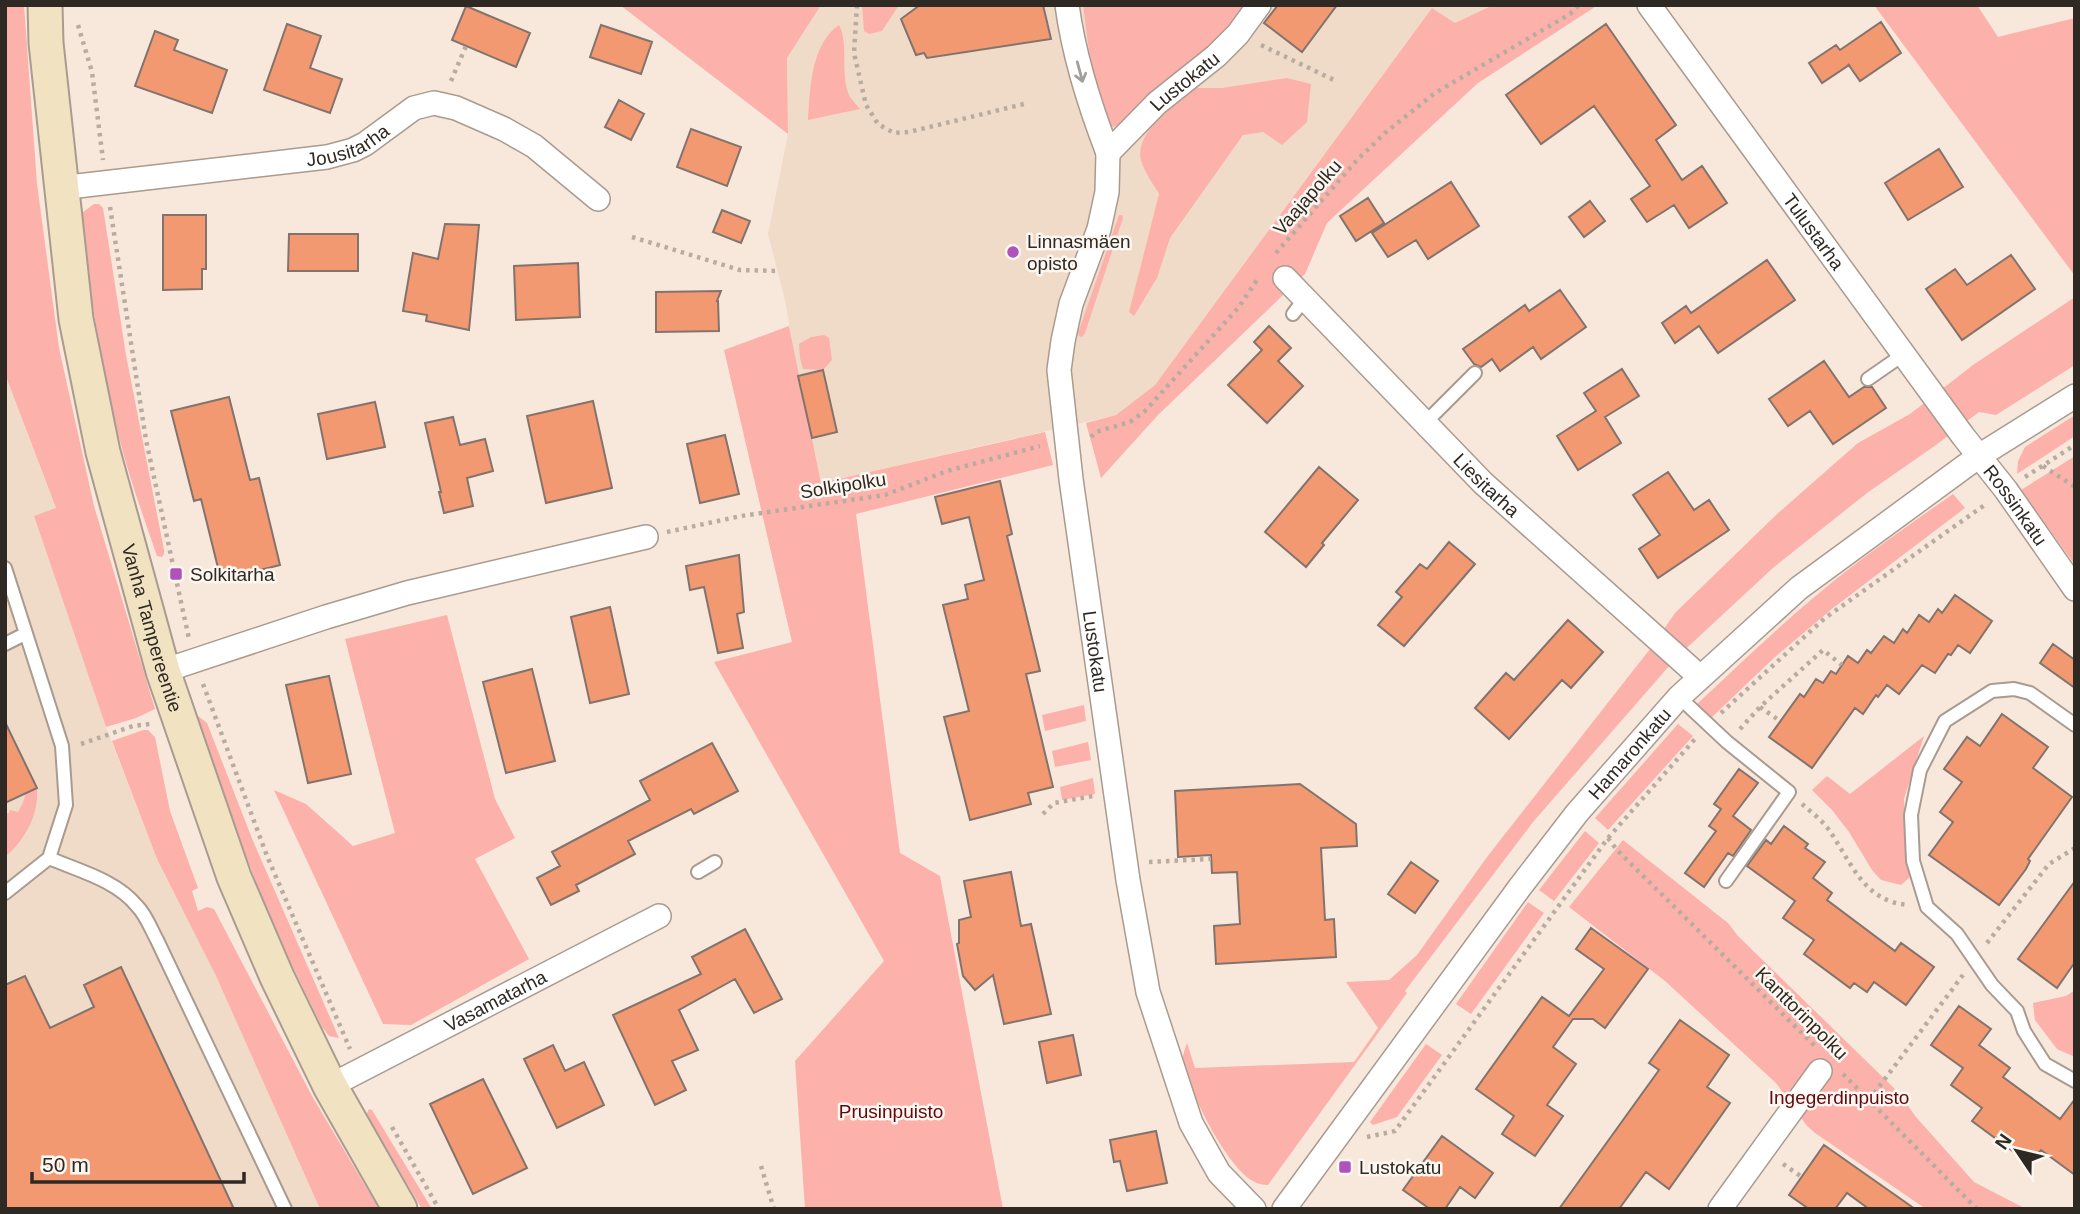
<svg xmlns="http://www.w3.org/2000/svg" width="2080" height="1214" font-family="Helvetica,sans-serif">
<rect width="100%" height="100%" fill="#f7e8db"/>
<path fill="#f0dbc8" d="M821,5H1493L1455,23L1432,8L1155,385L1116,415L821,483L798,375L785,300L768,234L788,134L787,58Z
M5,374L56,509L34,516L106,727L157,859L216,976L320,1209H5Z"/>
<path fill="#fcb1ab" d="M5,5H24L37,184L59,348L94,506L155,709L136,718L106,727L34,516L56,508L5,374Z
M620,5H821L787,58L788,134Z
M862,5H899L882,31L869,34L864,31Z
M1083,5H1245L1226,31L1117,126L1111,127L1105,124L1091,66Z
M1493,5H1598L1478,83L1327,223L1305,274L1158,415L1101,478L1086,423L1116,415L1155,385L1432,8L1455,23Z
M1874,5H1977L1998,37L2075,18V276Z
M839,25C849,43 840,73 849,95C851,99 856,104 860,109L808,120C810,89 811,44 839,25Z
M1287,78L1311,84L1307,122L1282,145L1263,132L1243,135L1170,238L1157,278L1134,316L1129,312L1159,194C1153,184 1144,171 1141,160C1134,132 1176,103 1193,88H1222Z
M94,204H99L103,208L126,355L164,550V554L162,557L157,556C143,515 128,475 118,433C102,365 91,295 79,226L83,212Z
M1119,215H1122L1123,218L1085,333L1082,337L1079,336L1078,333Z
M2075,297V365L1996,415L1979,412L1936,445L1867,493L1774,567L1677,657L1533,822L1405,991L1407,993L1268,1185C1263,1185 1258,1184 1253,1181C1227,1167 1187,1089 1183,1059C1183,1054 1185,1048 1187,1043L1195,1068L1354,1062L1378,1028L1346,982L1389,980L1417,955L1487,857L1650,649L1675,613L1776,515L1858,443L1910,414L1973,365Z
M789,326L821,483L1045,432L1053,465L856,514L900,853L940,876L1003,1209H805L795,1061L884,961L714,662L792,642L724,350Z
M824,335L829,338L832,360L823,370L803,369L800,358L799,344L811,337Z
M2075,415V436L2017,474L2018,461L2025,447Z
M2075,456V565L2021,490Z
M1953,494L1965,508L1833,608L1775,657L1711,718L1697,704C1739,665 1780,625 1824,589C1865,555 1909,525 1953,494Z
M447,615L495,799L515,838L475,859L529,959L411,1025L383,1024L274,790L306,804L353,846L395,833L345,639Z
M1084,705L1086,721L1045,731L1042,715Z
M198,716L207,723L253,841L339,1038L329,1036L322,1027L286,953L261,894L214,776L196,717Z
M1678,724L1693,736L1608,830L1595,818Z
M143,730H148L155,737L170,811L198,888L192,891L198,911L207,907L214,909L312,1096L379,1209H320L216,976L157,859L112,741Z
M1924,736L1904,799L1906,850L1911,873L1909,878L1901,885L1881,880L1872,870L1849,832L1832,810L1812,790L1827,776L1850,794Z
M1088,742L1091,760L1055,767L1052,751Z
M1093,778L1095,794L1062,800L1060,787Z
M37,788C39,815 25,840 5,857V813H9L10,810L18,812L22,805L26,793Z
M1585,831L1599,843L1554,901L1539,890Z
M1623,840L1728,923L1738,936L1898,1092L1916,1117L1974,1182L2026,1209H1926L1815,1133L1807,1126L1776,1083L1665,981L1569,907Z
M1528,902L1544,913L1471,1014L1456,1004Z
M2075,990V1057L2057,1049L2035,1020L2033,1003L2066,996Z
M1426,1044L1442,1055L1397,1117L1373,1125L1370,1122Z
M369,1109L372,1110L432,1209H422L369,1119L367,1113Z"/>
<path fill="#f29972" stroke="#84736c" stroke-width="2" d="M920,5H1043L1051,39L927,58L924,53L916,55L901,19Z
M1278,5H1337L1302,52L1264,23Z
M466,6L530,33L516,67L452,40Z
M1881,22L1901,53L1860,81L1848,64L1849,65L1822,83L1809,63L1836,45L1840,50Z
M287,24L321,36L310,68L342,79L330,113L264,90Z
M1606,24L1676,125L1656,140L1682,180L1702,166L1727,203L1689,228L1674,205L1647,222L1631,199L1650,186L1594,106L1541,144L1506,95Z
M601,25L652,42L641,74L590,57Z
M155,31L178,40L174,50L227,70L212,113L135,86Z
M619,100L644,114L631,140L605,127Z
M691,129L741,147L727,186L677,167Z
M1939,149L1963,187L1908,220L1885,183Z
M1451,182L1479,226L1428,259L1416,240L1388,257L1372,233Z
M1368,198L1384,223L1356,241L1340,216Z
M1590,201L1605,221L1584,237L1569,217Z
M722,210L750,221L741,243L713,232Z
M163,215H206V269H202V289L163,290Z
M445,224L479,225L469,330L426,321L427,315L403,311L413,253L438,259Z
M289,234H358V271H288Z
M2011,255L2035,289L1962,340L1926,289L1955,269L1967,285Z
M1767,260L1795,300L1718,353L1699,326L1675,343L1662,323L1686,306L1691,313Z
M578,263L580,317L516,320L514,266Z
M1560,290L1586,327L1541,359L1533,347L1500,371L1492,359L1481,367L1474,364L1463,349L1525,305L1529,311Z
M721,291L717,301H718L719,331L656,332V292Z
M1269,326L1291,348L1278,361L1303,386L1267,423L1228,385L1262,350L1254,342Z
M1824,361L1849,397L1864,387H1872L1886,408L1833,444L1810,411L1788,426L1769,399Z
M1622,369L1639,396L1605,417L1621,443L1578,470L1557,436L1596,411L1584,393Z
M823,370L837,432L812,438L798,376Z
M229,397L250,480L259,478L280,565L221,580L201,499L194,501L171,411Z
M593,401L612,488L546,503L527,416Z
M375,402L385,447L327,459L318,414Z
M453,417L460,445L485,439L493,471L467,478L473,506L444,513L439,492H441L425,423Z
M725,435L739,494L700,503L687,444Z
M1319,467L1358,500L1322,543L1324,545L1306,567L1265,532Z
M1668,472L1694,510L1709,500L1729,530L1658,578L1639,549L1660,535L1633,495Z
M1000,481L1012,534L1007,536L1040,671L1026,674L1053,787L1028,793L1031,804L970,820L944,717L969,711L943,605L968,599L965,585L984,580L969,517L942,524L935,497Z
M1449,542L1475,564L1404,646L1378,625L1402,597L1396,592L1420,564L1427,569Z
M739,555L744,612L737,614L743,648L718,653L704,587L690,590L686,566Z
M1955,595L1992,621L1970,653L1958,645L1951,655L1948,654L1935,673L1922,665L1899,694L1887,685L1878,697L1876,695L1863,714L1855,708L1812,768L1769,737L1800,694L1804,697L1816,679L1823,683L1831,671L1836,674L1848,656L1858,663L1867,650L1871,653L1884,636L1894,643L1903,629L1907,633L1919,615L1929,622L1938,609L1942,613Z
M610,607L629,694L590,703L571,617Z
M1568,620L1603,652L1571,688L1562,680L1509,739L1475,708L1506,673L1514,680Z
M2053,644L2075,660V688L2040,663Z
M532,669L555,761L506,773L483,682Z
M329,676L351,774L308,783L286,685Z
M2002,714L2048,747L2033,768L2072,797L2028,859L2030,861L2026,869L1999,905L1929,855L1953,822L1940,812L1962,782L1944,769L1967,737L1980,746Z
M5,722L37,788L5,803Z
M712,743L738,791L694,814L691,809L628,841L635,854L576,885L579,891L551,905L537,878L560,866L552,852L650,800L640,781Z
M1739,769L1758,783L1733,816L1751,830L1733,856L1728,853L1704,887L1685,873L1716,831L1709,826L1721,809L1714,804Z
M1300,784L1356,824L1357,846L1321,848L1325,920L1334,919L1336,957L1216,964L1214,926L1240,924L1237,872L1212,873L1211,855L1178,857L1175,791Z
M1784,826L1808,844L1805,848L1825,862L1813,878L1832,893L1827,900L1895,951L1901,943L1934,967L1906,1005L1874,982L1867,992L1854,983L1850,988L1804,954L1814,940L1783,918L1795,901L1747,866L1766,840L1771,844Z
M1411,862L1438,881L1415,913L1388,894Z
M1011,872L1021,926L1031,924L1051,1014L1004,1024L993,975L975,990L963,976L957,944L959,943V920L971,917L964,881Z
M2075,881V962L2057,988L2018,959Z
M1591,928L1648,969L1605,1028L1593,1019H1573L1553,1047L1576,1064L1547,1105L1563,1116L1535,1156L1502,1134L1514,1116L1476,1089L1542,997L1569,1016L1604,969L1576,949Z
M745,929L782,999L754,1013L735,979L679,1010L698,1050L672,1061L686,1090L655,1105L613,1015L701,974L692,957Z
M121,967L234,1209H5V985L25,976L50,1028L94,1007L84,985Z
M1959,1006L1991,1029L1979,1045L2010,1068L2003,1077L2060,1119L2075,1099V1175L2041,1150L2033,1159L2021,1150L2018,1155L1972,1121L1982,1108L1951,1085L1963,1068L1931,1045Z
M1680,1020L1729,1055L1707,1087L1730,1103L1669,1189L1646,1172L1619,1209H1559L1659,1070L1649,1063Z
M1073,1035L1081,1075L1047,1083L1039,1042Z
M553,1045L565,1071L584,1062L604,1105L557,1128L524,1059Z
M483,1079L527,1168L473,1194L430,1104Z
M1156,1131L1167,1183L1127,1191L1120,1161L1114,1162L1110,1140Z
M1442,1136L1493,1173L1475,1198L1460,1187L1445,1209H1430L1403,1190Z
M1824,1145L1915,1209H1869L1847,1193L1835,1209H1809L1789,1195Z"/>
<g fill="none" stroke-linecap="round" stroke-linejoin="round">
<g stroke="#a99b8f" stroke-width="16">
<path id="service" d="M1293,314L1305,298
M1868,379L1904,354
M1425,423L1475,373
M5,568L62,746L66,805L49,858L5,893
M5,644L25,634
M1679,697L1727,742L1789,792L1726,881
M2075,725L2030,693L2014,689L1992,691L1945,721L1920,770L1911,815L1913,861L1927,907L1957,934L1992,985L2017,1011L2024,1031L2045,1064L2075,1081
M49,858C79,871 116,880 137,906C146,915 151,929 157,940L285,1209
M698,872L715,862"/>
</g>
<g stroke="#a99b8f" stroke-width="26">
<g id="minor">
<path id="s1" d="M1067,5C1074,57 1089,104 1108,153L1157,103L1216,56L1238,34L1259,5"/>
<path id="s2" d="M1649,5L1963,436L2006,490L2075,589"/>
<path id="s3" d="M1108,153L1107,192L1099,229L1071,304L1063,341L1059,370L1071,479L1128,880L1148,992L1191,1123L1219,1173L1254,1209"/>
<path id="s4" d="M60,188L327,157L353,150L365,144L414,108L434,103L456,108L504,129L534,146L598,199"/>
<path id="s5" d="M1285,278L1483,483L1700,677"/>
<path d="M163,671L326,617L407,593L646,537"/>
<path id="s6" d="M330,1086L659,916"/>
<path id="s7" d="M1284,1209L1520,887L1577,813L1679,697L1799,588L1979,456L2075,396"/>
<path d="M1720,1209L1820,1071"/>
</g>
</g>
<g stroke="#a99b8f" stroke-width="37">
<g id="secondary">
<path id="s8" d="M45,5L46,43L76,319L103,452L163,671L234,877L277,977L330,1086L400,1209"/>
</g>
</g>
<path stroke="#b8aca1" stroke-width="4.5" stroke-dasharray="3.5 5" stroke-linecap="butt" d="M857,5L854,53L866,105L878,124L894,133L909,132L1028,103
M78,25L92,72L103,160
M1261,45L1336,81
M451,81L466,46
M110,207L146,440L189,639
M632,237L740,270L779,271
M1276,253L1357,160L1385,133L1435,93L1570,14L1579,5
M1091,437L1096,432L1130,422L1145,411L1238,308L1259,277
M2043,466L2075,487
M2025,477L2075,445
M667,532L741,516L885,495L947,471L1040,446
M203,684L267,856L350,1049
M1760,707L1780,721
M1721,713L1825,618L1986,504
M1740,729L1760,707L1823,650L1842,665
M81,744L133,726L150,724
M1802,804C1811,812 1822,820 1829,830C1852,863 1863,901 1908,905
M1043,814L1054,803L1093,796
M1608,838L1617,850L1817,1048
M1149,862L1211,859
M1987,943L2049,864L2075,848
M1843,1074L1977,1209
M1869,1100L1963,975
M392,1127L439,1209
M1367,1137L1395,1131L1608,838L1695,739
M1783,1164L1802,1177
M761,1166L774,1209"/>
<use href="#service" stroke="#fff" stroke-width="12"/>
<use href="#minor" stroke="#fff" stroke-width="23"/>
<use href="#secondary" stroke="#f1e2c1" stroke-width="33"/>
</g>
<defs><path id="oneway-shaft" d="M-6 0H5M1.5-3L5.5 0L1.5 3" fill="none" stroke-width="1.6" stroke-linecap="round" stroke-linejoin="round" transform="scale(1.75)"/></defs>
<use stroke="#a19f9c" href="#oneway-shaft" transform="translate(1080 72) rotate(75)"/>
<g fill="#b152bb" stroke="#fdf7f1" stroke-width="2.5">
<circle cx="1013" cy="252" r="7"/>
<rect x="169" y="567" width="14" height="14" rx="3.5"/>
<rect x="1338" y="1160" width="14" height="14" rx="3.5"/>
</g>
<g text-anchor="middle" stroke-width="5" stroke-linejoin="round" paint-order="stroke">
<g font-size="19" fill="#2f2924" stroke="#fdf7f1">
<text dy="7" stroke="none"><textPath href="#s1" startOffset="259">Lustokatu</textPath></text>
<text dy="7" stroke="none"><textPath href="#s4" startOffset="292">Jousitarha</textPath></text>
<text transform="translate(1307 197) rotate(-49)" y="7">Vaajapolku</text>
<text dy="7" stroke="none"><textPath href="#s2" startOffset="280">Tulustarha</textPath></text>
<text dy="7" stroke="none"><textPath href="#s5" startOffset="289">Liesitarha</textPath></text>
<text transform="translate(843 485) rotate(-9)" y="7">Solkipolku</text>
<text dy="7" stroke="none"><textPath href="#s2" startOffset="620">Rossinkatu</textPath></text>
<text dy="7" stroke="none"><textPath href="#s8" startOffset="634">Vanha Tampereentie</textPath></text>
<text dy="7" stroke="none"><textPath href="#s3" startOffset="508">Lustokatu</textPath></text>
<text dy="7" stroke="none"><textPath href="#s7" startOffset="572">Hamaronkatu</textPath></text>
<text dy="7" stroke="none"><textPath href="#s6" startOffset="186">Vasamatarha</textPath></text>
<text transform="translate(1802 1013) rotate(45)" y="7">Kanttorinpolku</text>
</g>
<g font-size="19" fill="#2f2924" stroke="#fdf7f1" text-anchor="start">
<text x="1027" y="248">Linnasmäen<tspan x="1027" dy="22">opisto</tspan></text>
<text x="190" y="581">Solkitarha</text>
<text x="1359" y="1174">Lustokatu</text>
</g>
<g font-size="19" fill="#610810" stroke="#fdf7f1">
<text x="1839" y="1104">Ingegerdinpuisto</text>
<text x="891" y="1118">Prusinpuisto</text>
</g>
</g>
<rect width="2080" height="1214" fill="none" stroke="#2f2924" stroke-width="14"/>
<g transform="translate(2017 1151) rotate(305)" stroke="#fdf7f1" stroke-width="5" paint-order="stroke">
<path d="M0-5L12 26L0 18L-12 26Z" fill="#2f2924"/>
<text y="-10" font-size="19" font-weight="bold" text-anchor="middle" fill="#2f2924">N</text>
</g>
<path d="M32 1172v10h212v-10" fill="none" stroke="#2f2924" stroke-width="3.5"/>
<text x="42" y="1172" font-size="21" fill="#2f2924" stroke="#fdf7f1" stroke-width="5" paint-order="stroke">50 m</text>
</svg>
